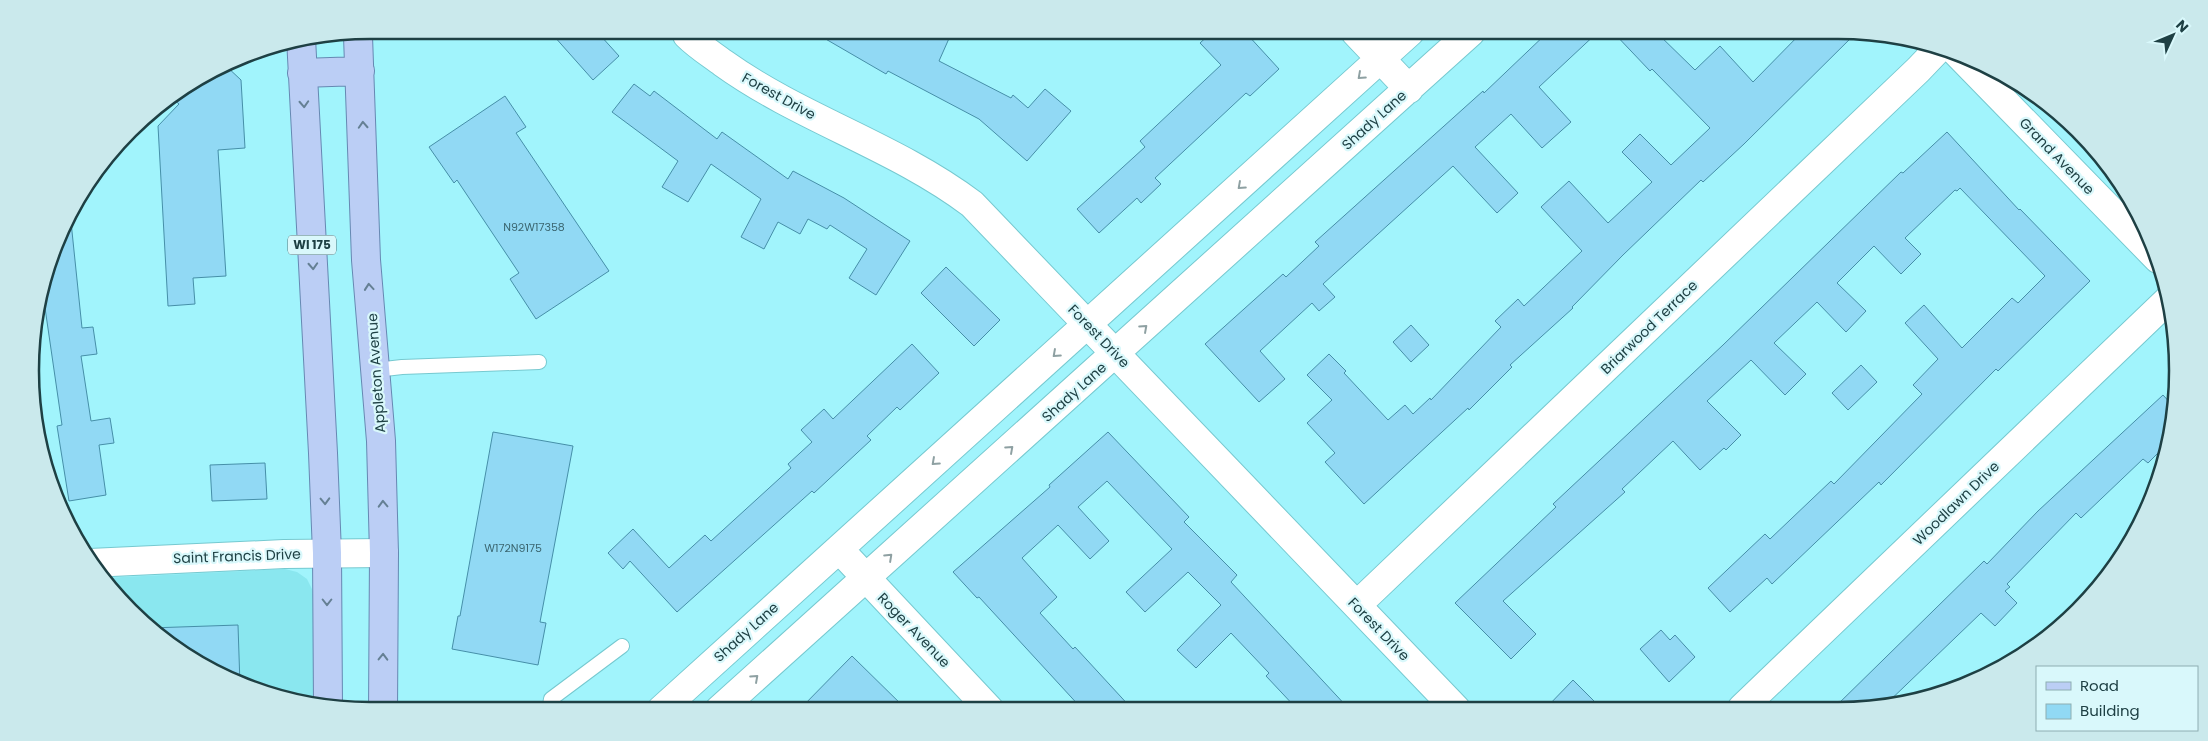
<svg xmlns="http://www.w3.org/2000/svg" width="2208" height="741" font-family="Poppins,sans-serif">
<rect width="100%" height="100%" fill="#a1f4fc"/>
<path fill="#8ae7ef" d="M285,569L297,572L307,579L312,589L315,606L314,705L304,704L240,685L181,653L130,611L103,578Z"/>
<path fill="#91d9f4" stroke="#468fa8" d="M1804,30L1857,32L1744,144L1703,182L1701,180L1623,255L1572,307L1573,308L1510,365L1512,367L1469,410L1468,408L1364,504L1325,462L1335,453L1307,423L1332,400L1307,375L1329,354L1346,371L1344,373L1388,420L1405,405L1413,414L1430,398L1431,400L1501,327L1495,321L1518,299L1524,306L1582,251L1541,207L1569,181L1608,223L1652,182L1622,152L1640,134L1671,165L1710,128L1652,69L1650,71L1612,31H1655L1695,70L1720,46L1753,82Z
M1549,31H1599L1539,87L1571,122L1542,148L1511,114L1475,147L1518,193L1497,213L1453,166L1323,284L1335,297L1319,311L1312,303L1260,351L1285,379L1259,402L1205,344L1283,274L1286,277L1319,246L1315,242L1483,91L1484,93Z
M1211,33H1246L1279,69L1250,96L1246,93L1155,178L1161,184L1141,203L1137,198L1099,233L1077,209L1145,147L1140,141L1221,65L1200,43Z
M817,34H951L939,61L1011,98L1013,95L1028,108L1045,89L1071,111L1027,161L979,119L888,71L886,74Z
M553,35H600L619,56L593,80Z
M225,65L241,80L245,148L218,150L226,276L193,278L195,304L168,306L158,126L179,104L172,98Z
M634,84L650,96L654,91L717,139L722,132L788,179L793,171L844,198L910,241L876,295L849,278L867,249L830,225L827,229L808,219L800,234L778,222L764,249L741,237L761,199L711,164L688,202L662,187L678,161L612,112Z
M505,96L526,127L516,133L609,271L536,319L510,279L519,273L457,180L454,183L429,147Z
M1947,132L2019,210L2020,209L2090,281L1998,371L1996,369L1881,485L1879,482L1772,584L1767,578L1730,612L1708,588L1765,534L1770,539L1831,481L1834,484L1922,394L1913,385L1938,359L1905,323L1924,305L1962,348L2012,298L2018,303L2045,276L1960,188L1957,191L1955,190L1905,238L1921,254L1901,274L1874,246L1837,283L1866,311L1846,332L1817,302L1774,343L1806,374L1785,395L1751,360L1707,401L1741,435L1726,450L1724,448L1700,470L1673,441L1622,489L1625,492L1503,601L1536,634L1511,659L1455,603L1556,507L1553,504L1723,345L1901,172L1903,173Z
M70,212L82,328L93,327L97,354L81,356L91,421L110,418L114,443L99,445L106,495L69,501L57,426L62,425L43,294L65,220Z
M946,267L1000,320L974,346L921,293Z
M1411,325L1429,345L1411,362L1393,342Z
M912,344L939,373L900,410L897,407L867,436L871,440L814,493L812,491L677,612L630,561L623,569L608,553L633,529L669,568L705,535L711,541L791,468L788,464L812,442L801,430L824,409L833,419Z
M1861,365L1877,382L1848,410L1832,393Z
M2163,395L2174,407L2170,441L2148,463L2143,459L2081,518L2076,513L2007,584L2010,587L2005,591L2017,603L1995,626L1981,613L1882,708H1834L1984,561L1987,564L2038,511Z
M493,432L573,446L540,622L546,623L538,665L452,649L458,616H460Z
M1108,432L1189,517L1184,522L1237,575L1231,582L1349,709H1297L1266,676L1269,673L1231,633L1196,668L1177,650L1221,605L1188,572L1145,612L1126,592L1172,549L1107,481L1078,507L1109,541L1090,559L1058,525L1022,558L1057,597L1040,613L1073,649L1075,647L1133,710H1083L979,597L977,598L953,572L1050,487L1049,485Z
M265,463L267,499L212,501L210,465Z
M238,625L240,685L181,653L150,628Z
M1661,630L1670,640L1675,635L1695,657L1669,682L1640,649Z
M852,656L907,710H799Z
M1573,680L1602,709H1545Z"/>
<g fill="none" stroke-linecap="round" stroke-linejoin="round">
<g stroke="#76c9d0" stroke-width="16">
<path id="lane" d="M376,370L402,367L539,362
M549,711L551,699L622,646"/>
</g>
<g stroke="#76c9d0" stroke-width="30">
<path id="street" d="M1355,32L1409,89
M687,35C698,46 711,54 723,63C801,119 895,146 972,204L1456,709
M1956,52L2158,259
M839,549L990,710
M90,563L284,554L384,553
M1357,605L1918,70L1940,47
M1742,708L2170,298
M661,710L1410,32
M719,710L1471,32"/>
</g>
<g stroke="#6688b2" stroke-width="30">
<path id="primary" d="M358,36L366,260L381,441L384,553L383,711
M301,38L323,453L327,553L328,707
M302,73L360,71"/>
</g>
<use href="#lane" stroke="#fff" stroke-width="14"/>
<use href="#street" stroke="#fff" stroke-width="28"/>
<use href="#primary" stroke="#bbcef5" stroke-width="28"/>
</g>
<defs><path id="oneway-chevron" d="M-2-3.5L2.5 0L-2 3.5" fill="none" stroke-width="1.6" stroke-linecap="round" stroke-linejoin="round" transform="scale(1.25)"/></defs>
<g stroke="#8ea0a2">
<use href="#oneway-chevron" transform="translate(1361 76) rotate(138)"/>
<use href="#oneway-chevron" transform="translate(1241 186) rotate(138)"/>
<use href="#oneway-chevron" transform="translate(1144 328) rotate(-42)"/>
<use href="#oneway-chevron" transform="translate(1056 354) rotate(138)"/>
<use href="#oneway-chevron" transform="translate(1010 449) rotate(-42)"/>
<use href="#oneway-chevron" transform="translate(935 462) rotate(138)"/>
<use href="#oneway-chevron" transform="translate(889 557) rotate(-43)"/>
<use href="#oneway-chevron" transform="translate(755 678) rotate(-42)"/>
</g>
<g stroke="#658094">
<use href="#oneway-chevron" transform="translate(304 104) rotate(87)"/>
<use href="#oneway-chevron" transform="translate(363 125) rotate(-93)"/>
<use href="#oneway-chevron" transform="translate(313 266) rotate(87)"/>
<use href="#oneway-chevron" transform="translate(369 287) rotate(-95)"/>
<use href="#oneway-chevron" transform="translate(325 501) rotate(88)"/>
<use href="#oneway-chevron" transform="translate(383 504) rotate(-92)"/>
<use href="#oneway-chevron" transform="translate(327 602) rotate(90)"/>
<use href="#oneway-chevron" transform="translate(383 657) rotate(-89)"/>
</g>
<g text-anchor="middle" stroke-width="4.5" stroke-linejoin="round" paint-order="stroke">
<g font-size="11" fill="#3b6670">
<text x="534" y="231">N92W17358</text>
<text x="513" y="552">W172N9175</text>
</g>
<rect fill="#d9f8fb" stroke="#56777b" stroke-width="1" x="288" y="235.5" width="48" height="19" rx="4"/>
<g font-size="12" font-weight="bold" fill="#1e4044">
<text x="312" y="249">WI 175</text>
</g>
<g font-size="14" fill="#1e4044" stroke="#d9f8fb">
<text transform="translate(779 96) rotate(29)" y="5">Forest Drive</text>
<text transform="translate(1374 120) rotate(-42)" y="5">Shady Lane</text>
<text transform="translate(2057 156) rotate(46)" y="5">Grand Avenue</text>
<text transform="translate(1649 327) rotate(-44)" y="5">Briarwood Terrace</text>
<text transform="translate(1099 336) rotate(46)" y="5">Forest Drive</text>
<text transform="translate(376 373) rotate(-94)" y="5">Appleton Avenue</text>
<text transform="translate(1074 392) rotate(-42)" y="5">Shady Lane</text>
<text transform="translate(1956 503) rotate(-44)" y="5">Woodlawn Drive</text>
<text transform="translate(237 556) rotate(-2)" y="5">Saint Francis Drive</text>
<text transform="translate(1379 629) rotate(46)" y="5">Forest Drive</text>
<text transform="translate(914 630) rotate(46)" y="5">Roger Avenue</text>
<text transform="translate(746 632) rotate(-42)" y="5">Shady Lane</text>
</g>
</g>
<path d="M0 0H2208V741H0ZM370 39H1838A331 331 0 0 1 2169 370V371A331 331 0 0 1 1838 702H370A331 331 0 0 1 39 371V370A331 331 0 0 1 370 39Z" fill="#cae9ec" fill-rule="evenodd"/>
<path fill="none" stroke="#1e4044" stroke-width="2.5" d="M370 39H1838A331 331 0 0 1 2169 370V371A331 331 0 0 1 1838 702H370A331 331 0 0 1 39 371V370A331 331 0 0 1 370 39Z"/>
<rect x="2036" y="666" width="162" height="65" fill="#d9f8fb" stroke="#8eaeb2"/>
<rect x="2046" y="682" width="25" height="8" fill="#bbcef5" stroke="#8eaeb2"/>
<text x="2080" y="691" font-size="15" fill="#1e4044">Road</text>
<rect x="2046" y="704" width="25" height="15" fill="#91d9f4" stroke="#8eaeb2"/>
<text x="2080" y="716" font-size="15" fill="#1e4044">Building</text>
<g transform="translate(2173 35) rotate(46)" stroke="#d9f8fb" stroke-width="4" paint-order="stroke">
<path d="M0-4L9 19L0 12L-9 19Z" fill="#1e4044"/>
<text y="-8" font-size="14" font-weight="bold" text-anchor="middle" fill="#1e4044">N</text>
</g>
</svg>
